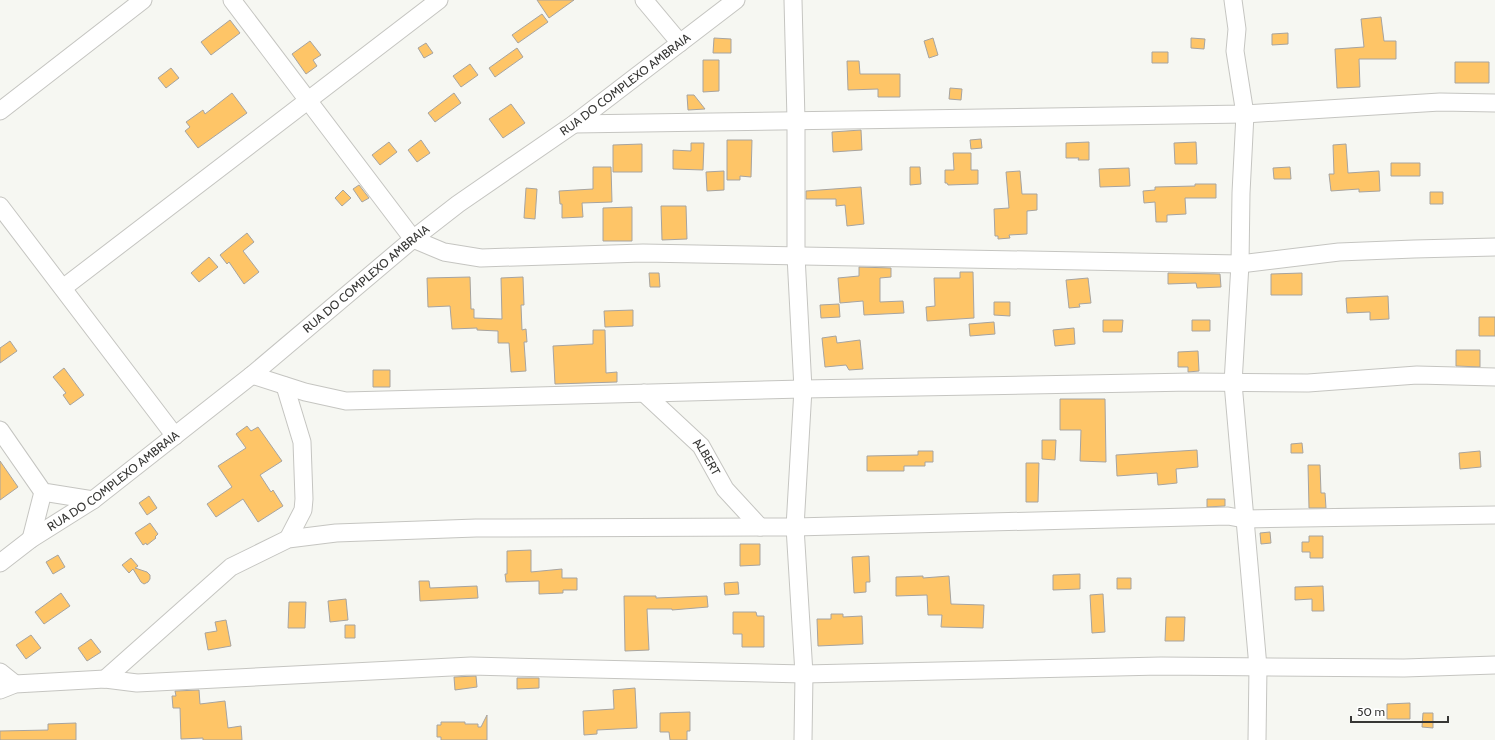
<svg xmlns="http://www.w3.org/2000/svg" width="1495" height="740" font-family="Cabin,sans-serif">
<rect width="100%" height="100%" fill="#f6f7f2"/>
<path fill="#fec567" stroke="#a7a4a0" d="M537,0H574L549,18Z
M542,14L548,22L518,43L512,35Z
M1381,17L1384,41H1396V59H1359L1360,87L1337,88L1335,49L1364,47L1361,19Z
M230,20L240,33L211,55L201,42Z
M1288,33V44L1272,45V34Z
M714,38L731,39V53H713Z
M933,38L938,55L929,58L924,41Z
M1191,38L1205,39L1204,49L1191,48Z
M310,41L321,55L313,60L317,66L306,74L292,54Z
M426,43L433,53L424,58L418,48Z
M517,48L523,57L495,77L489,68Z
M1152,52H1168V63H1152Z
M703,60H719V91L703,92Z
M847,61H859L860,74H900V97H878V89L848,90Z
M1455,62H1489V83H1455Z
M470,64L478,75L461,87L453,76Z
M171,68L179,78L166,88L158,78Z
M950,88L962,89L961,100L949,99Z
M232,93L247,113L198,148L185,131L190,127L186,122L203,110L205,114Z
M454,93L461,103L435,122L428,113Z
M687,95H694L705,109L688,110Z
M511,104L525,123L503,138L489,119Z
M861,130L862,150L833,152L832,132Z
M981,139L982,148L971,149L970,140Z
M421,140L430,153L417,162L408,150Z
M727,140H752L751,177L740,176V180H727Z
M389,142L397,152L380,165L372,155Z
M1089,142V160H1078L1079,158H1066V143Z
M1196,142L1197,164H1175L1174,143Z
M691,143H704L703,170L673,169V150L691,151Z
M642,144V172H613V145Z
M1346,144L1348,173L1379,171L1380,191L1359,192V189L1331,191L1329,174H1334L1333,145Z
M953,153H971V170H978V184L948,185L947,183H945V170H954Z
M1391,163H1420V176H1391Z
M593,167H611L612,202L582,203L583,217L562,218V204H560L559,191L593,189Z
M910,167H920L921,184L910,185Z
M1290,167L1291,179H1274L1273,168Z
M1129,168L1130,186L1100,187L1099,169Z
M724,171V190L707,191L706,172Z
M1020,171L1022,194H1037V210L1027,211V234L1009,235L1010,238L998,239V236H995L994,209L1009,208L1006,172Z
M1195,184H1216V198H1185L1186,214L1167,215V222H1156L1155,202L1144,203L1143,191L1155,190V187L1195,186Z
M359,185L369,198L362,202L353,189Z
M861,187L864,224L847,226L845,205L836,206V199H806V191Z
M526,188L537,189L535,219L524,218Z
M343,190L351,198L342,206L335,198Z
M1430,192H1443V204H1430Z
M661,206H686L687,239L662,240Z
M632,207V241H603V208Z
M247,233L254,242L243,251L259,272L244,284L229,262L227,264L220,255Z
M209,257L218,267L199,282L191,273Z
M859,267L891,268V277L880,278V302L903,301L904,313L864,315L863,301L840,303L838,278L859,276Z
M960,272H973L974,318L927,321L926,307L935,306L934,278H960Z
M649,273H659L660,287H650Z
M1168,273L1220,274L1221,287L1197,288L1196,283L1168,284Z
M1302,273V295H1271V274Z
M470,277L471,309H474V318L502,319L501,278L523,277L524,305H521L522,330L526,329L527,342H524L526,371L511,372L509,343H498V331L477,330V328L452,329L450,306L428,307L427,278Z
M1088,278L1091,303L1079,304L1080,307L1069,308L1066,280Z
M1388,296L1389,319L1370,320V312L1347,313L1346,298Z
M994,302H1010V316L994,315Z
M839,304L840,317L821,318L820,305Z
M633,310V326L605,327L604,311Z
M1479,317H1495V336H1479Z
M1103,320H1123L1122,332H1103Z
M1192,320H1210V331H1192Z
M994,322L995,334L970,336L969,324Z
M1074,328L1075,344L1055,346L1053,330Z
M593,330H605L606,373L617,372V382L555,384L553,346L593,344Z
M836,336L837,343L860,340L863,369L849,370L846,365L825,367L822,338Z
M10,341L17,351L0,363V348Z
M1456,350H1480V367L1456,366Z
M1198,351L1199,371L1188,372V367H1178V352Z
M64,368L84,395L70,405L63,395L66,393L53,377Z
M373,370H390V387H373Z
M1060,399H1105L1106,462L1080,461L1081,430H1060Z
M247,426L251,431L258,427L282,461L260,475L271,492L273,490L283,506L258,522L243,499L216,517L207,504L232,487L218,466L246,448L236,434Z
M1042,440H1056L1055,460L1042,459Z
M1302,443L1303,453H1291V444Z
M1197,450L1198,467L1176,469L1177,483L1158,485L1157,473L1117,476L1116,455Z
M918,451H933V462H925V466H904V471H867V456L918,455Z
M1480,451L1481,467L1460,469L1459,453Z
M0,461L18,487L0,500Z
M1026,463H1039L1038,502H1026Z
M1308,465H1320L1321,493H1325L1326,508H1309Z
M149,496L157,508L147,515L139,503Z
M1207,499H1225V506L1207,507Z
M150,523L158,534L155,537L156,538L147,545L146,543L143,545L135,533Z
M1270,532L1271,543L1261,544L1260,533Z
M1309,536H1323V558H1310V552H1302V542H1309Z
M740,544H760V565L740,566Z
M531,550V572L562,569V578H577V590H563V593L539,594V581L506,582L505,574H507V551Z
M58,555L65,567L53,574L46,562Z
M869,556L870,582H866V592L854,593L852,557Z
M131,558L138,566L135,568L147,572L150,575V579L148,582L144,584L141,582L133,569L129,573L122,565Z
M1080,574V589L1053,590V575Z
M923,576V578L949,576L951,604L984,605L983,628L941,627L942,615H928L927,595L896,596V577Z
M1117,578H1131V589H1117Z
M419,581H429L430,588L477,586L478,598L420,601Z
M738,582L739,594L725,595L724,583Z
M1323,586L1324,611H1312V599L1295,600V587Z
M61,593L70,606L44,624L35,612Z
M1103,594L1105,632L1092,633L1090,595Z
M624,596H656V598L707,596L708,607L672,610V609H647L649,650L625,651Z
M346,599L348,620L330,622L328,601Z
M289,602H306L305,628H288Z
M733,612H756L757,616H764V647H742V634H733Z
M831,614H843V617L862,616L863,644L818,646L817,619H831Z
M1166,617H1185L1184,641H1165Z
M226,620L231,646L208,650L205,633L217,631L215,622Z
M345,625H355V638H345Z
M31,635L41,648L26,659L16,645Z
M91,639L101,652L87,661L78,648Z
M476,676L477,687L455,690L454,677Z
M517,678H539V688L517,689Z
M635,688L637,728L597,730V734L584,735L583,711L614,709L613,690Z
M199,690L200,704L225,701L228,728L241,726L242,740H203V738L181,739L180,708H173L172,696H176L175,691Z
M1410,703V719H1387V704Z
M690,712V731H687V740H670L669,732H660V713Z
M1423,713H1433V728L1422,727Z
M487,715V740H441V737H437V725H441V722H465V724H478V727H481Z
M76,723V740H0V731L48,730V724Z"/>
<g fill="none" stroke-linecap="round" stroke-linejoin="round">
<g stroke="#c5c5c1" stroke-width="19">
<g id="minor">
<path d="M232,0L413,239L444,252L481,258L643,253L1240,264L1339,252L1414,249L1495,247"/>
<path d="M644,0L680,43"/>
<path d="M793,0L796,120V256L803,389L795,527L804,674L803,740"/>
<path d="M1233,0L1237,29L1235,51L1245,114L1241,193L1240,264L1233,383L1258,667L1257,740"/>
<path d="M0,111L143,0"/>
<path d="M574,124L1245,114L1440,102L1495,103"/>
<path d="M0,206L175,436"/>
<path d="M63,288L439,0"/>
<path d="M252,375L305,392L346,401L803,389L1192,382L1308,383L1417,375L1495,377"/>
<path d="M285,386L302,442L304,499L303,510L288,539"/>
<path id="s1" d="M644,393L701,446L725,489L760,527"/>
<path d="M0,430L43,492L93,500"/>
<path d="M31,539L43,492"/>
<path id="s2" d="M0,563L31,539L93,500L252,375L413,239L458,204L574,124L736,0"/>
<path d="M0,672L15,684"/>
<path d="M105,679L231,567L288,539L336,533L476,528L795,527L1228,516L1244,519L1495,515"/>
<path d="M0,690L15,684L105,679L137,683L471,666L804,674L1161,666L1404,668L1495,665"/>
</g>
</g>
<use href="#minor" stroke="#fff" stroke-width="17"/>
</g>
<g text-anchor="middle" stroke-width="3" stroke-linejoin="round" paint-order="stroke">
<g font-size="12" fill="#373735" stroke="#fff">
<text dy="4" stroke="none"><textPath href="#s2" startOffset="788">RUA DO COMPLEXO AMBRAIA</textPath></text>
<text dy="4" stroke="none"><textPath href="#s2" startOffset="464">RUA DO COMPLEXO AMBRAIA</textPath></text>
<text dy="4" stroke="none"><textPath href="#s1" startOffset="90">ALBERT</textPath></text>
<text dy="4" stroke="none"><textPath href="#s2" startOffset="140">RUA DO COMPLEXO AMBRAIA</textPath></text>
</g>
</g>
<path d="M1351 716v6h97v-6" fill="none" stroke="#373735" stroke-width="2"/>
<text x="1357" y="716" font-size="12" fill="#373735" stroke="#ffffff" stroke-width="3" paint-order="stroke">50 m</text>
</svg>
